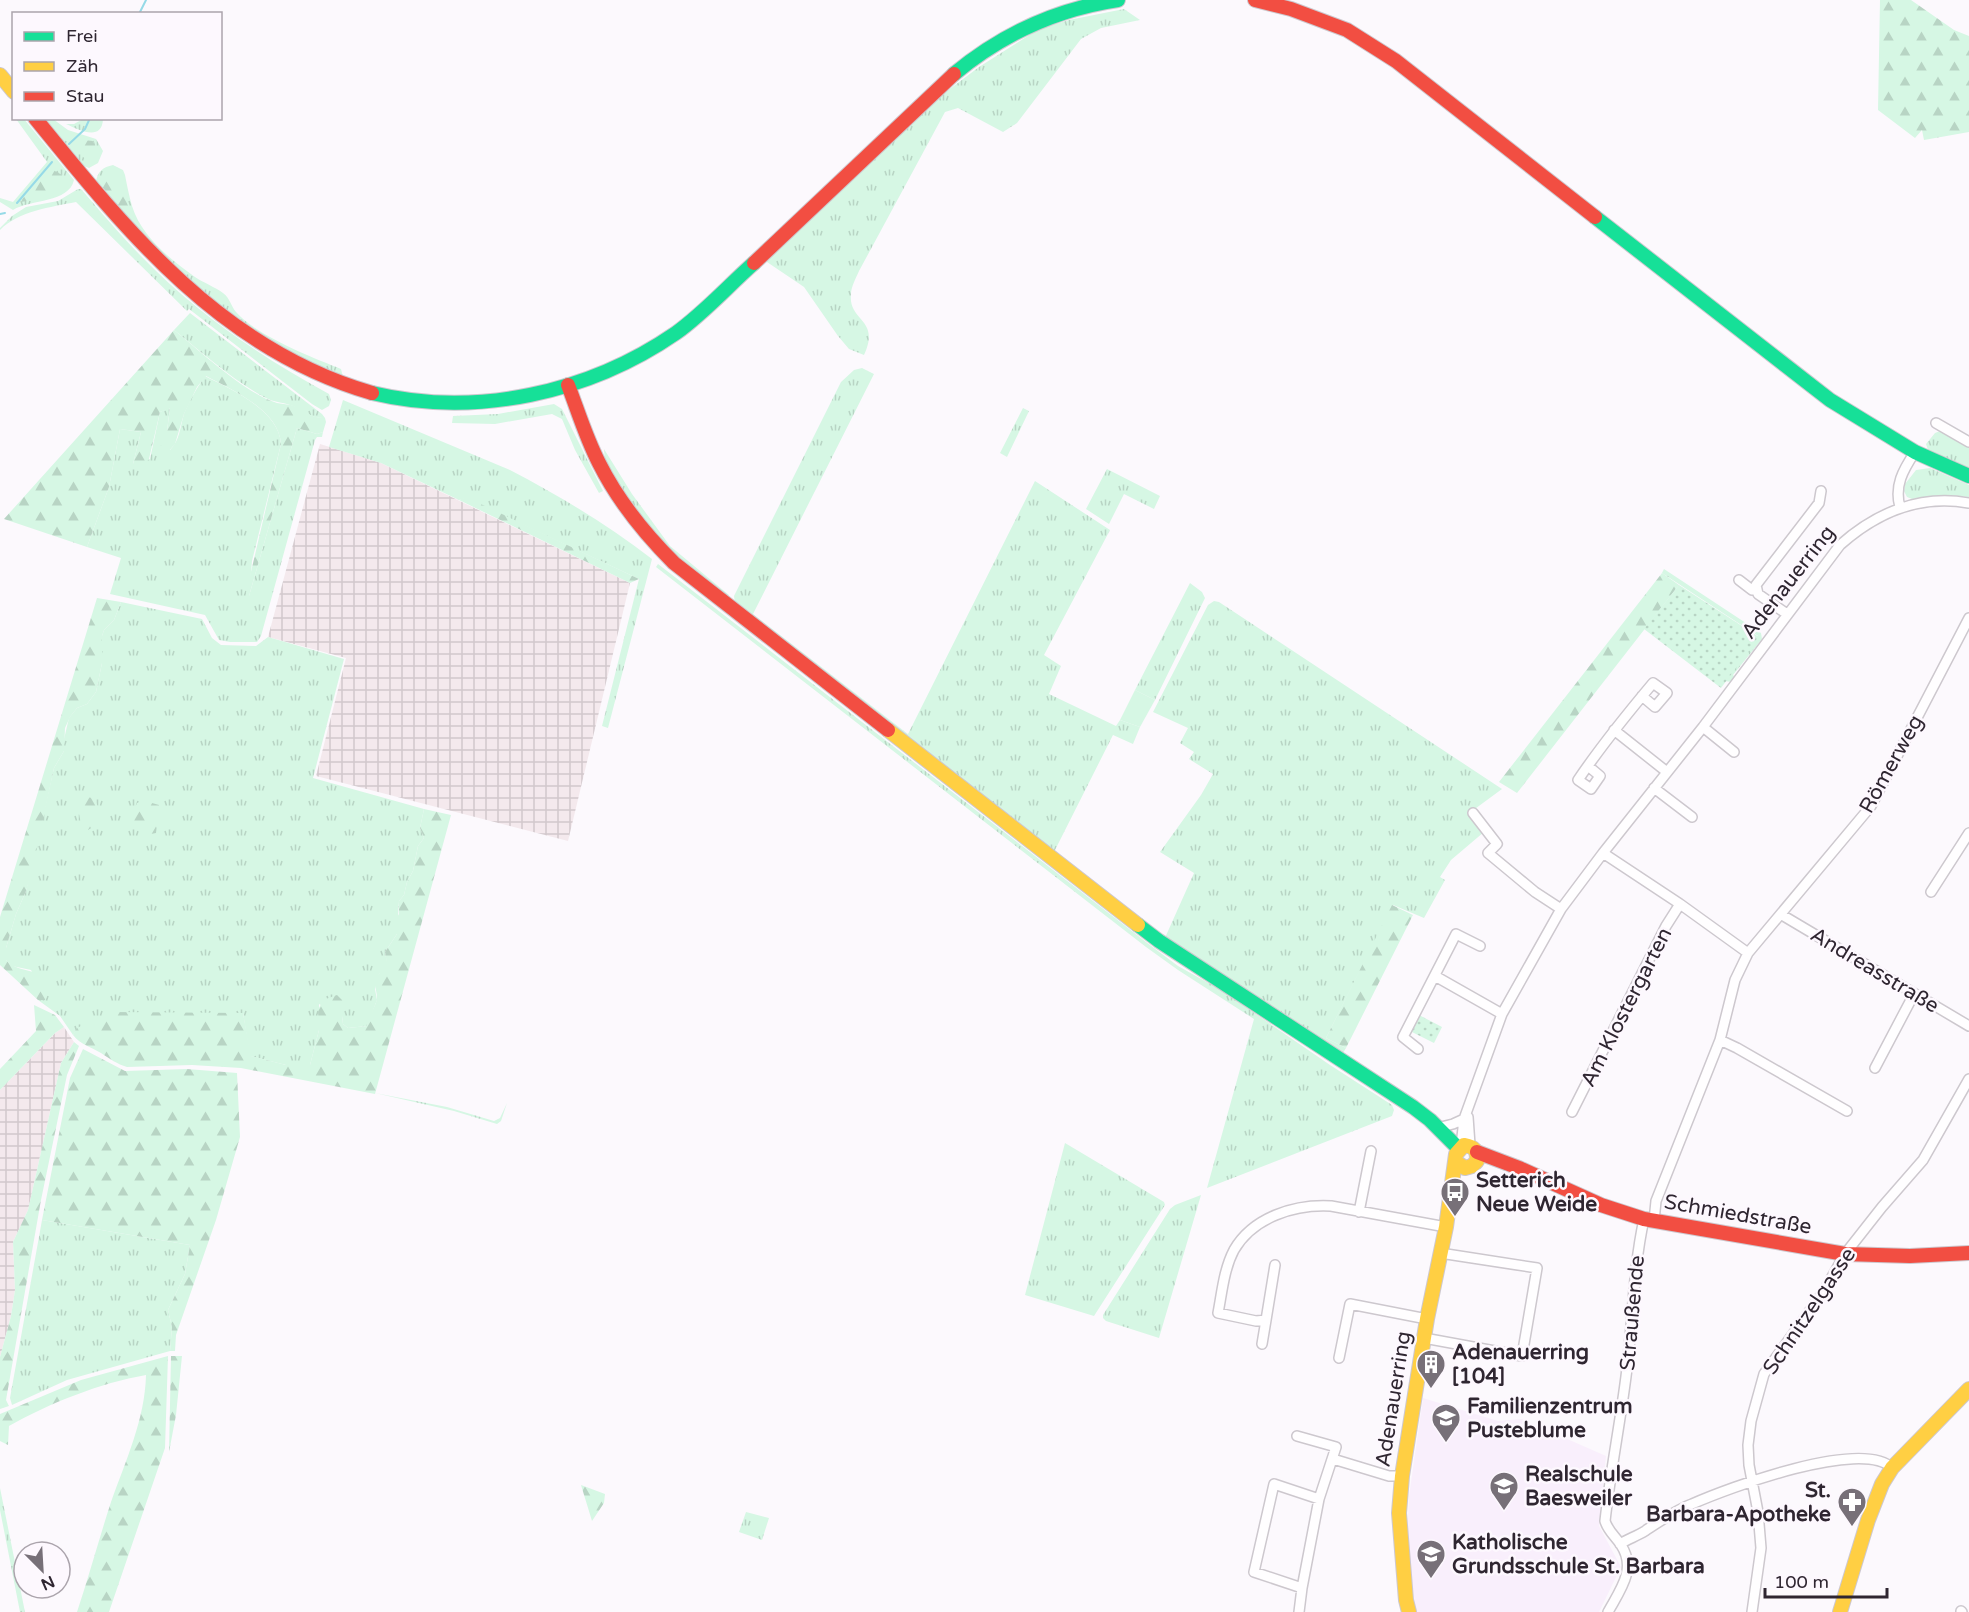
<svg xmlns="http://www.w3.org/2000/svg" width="1969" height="1612" font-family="'Varela Round',sans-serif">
<defs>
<pattern id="industrial-grid" width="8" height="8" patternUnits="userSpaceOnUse" patternTransform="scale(1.5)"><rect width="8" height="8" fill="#f4e9ed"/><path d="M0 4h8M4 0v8" fill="none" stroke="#d2c8cc"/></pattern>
<pattern id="grass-tufts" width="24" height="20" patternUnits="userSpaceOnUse" patternTransform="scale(1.5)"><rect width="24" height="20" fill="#d6f7e4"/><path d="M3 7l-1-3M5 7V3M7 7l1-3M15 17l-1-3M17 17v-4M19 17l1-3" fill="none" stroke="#b8d4c4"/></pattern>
<pattern id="forest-firs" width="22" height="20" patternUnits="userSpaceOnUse" patternTransform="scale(1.5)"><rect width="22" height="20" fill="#d6f7e4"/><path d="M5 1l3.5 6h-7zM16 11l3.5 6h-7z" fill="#b8d4c4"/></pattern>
<pattern id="park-dots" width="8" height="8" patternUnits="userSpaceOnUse" patternTransform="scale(1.5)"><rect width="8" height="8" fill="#d6f7e4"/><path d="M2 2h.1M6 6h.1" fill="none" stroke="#b8d4c4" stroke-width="1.8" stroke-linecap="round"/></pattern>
</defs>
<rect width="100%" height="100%" fill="#fcf9fd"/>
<path fill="url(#industrial-grid)" d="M320,444L381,463L630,583L568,841L316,776L346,658L268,637Z
M64,1027L74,1042L61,1063L28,1210L13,1242L15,1290L11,1316L0,1357V1090L55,1033Z"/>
<path fill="#f9effc" d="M1423,1398L1498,1421L1522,1419L1606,1456L1599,1526L1621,1567L1599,1612H1416L1407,1540L1409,1496Z"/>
<path fill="url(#grass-tufts)" d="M1124,9L1140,20L1101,28L1081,39L1017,123L1003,132L958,108L945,112L859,271C856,278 851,287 851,294C848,322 881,318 864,355L849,349L838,336L804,287L764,260L918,113L979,67L1039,29L1069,20Z
M85,118L103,119C102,142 79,130 66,124H74Z
M16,119H24L74,180C69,203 31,199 13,210L0,202V198L13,202L47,162Z
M41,119H53L68,130L96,139L103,151L98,163L89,168L79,164Z
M113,165L123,170L125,175C127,185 129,196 132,206C141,236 171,260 195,277C204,283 215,287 223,293C230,298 231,306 236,312C257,336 311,357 341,369L343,377C264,349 186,289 130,226C118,212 107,197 96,182C97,172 103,167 113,165Z
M78,189H81C101,212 120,235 142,257C196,313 261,357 329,394L331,400L329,406L322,410L312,404L189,309L187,311L76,202C51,207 19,211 0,230V228L12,216L26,207L58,201Z
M190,313L322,414L325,418C312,419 306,412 295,407C286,402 274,403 264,397C231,379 203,353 174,330Z
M862,368L874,374L753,614L908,734L1035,481L1110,530L1044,655L1061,666L1049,694L1116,726L1120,720L1140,727L1133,744L1113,735L1053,854L735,604L734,596L841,382L854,370Z
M205,376C232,390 279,410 281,444L252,561L249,596L297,428L317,434L323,432L322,437H317L315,440L261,636L257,642H230L219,640L205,615L110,594L121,558L87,547L109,487L120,429L141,432L133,464L150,459L160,412L170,407L167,431L170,450C180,440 180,427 184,414C189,401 197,388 205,376Z
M343,400L510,470C560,496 608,525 652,559L608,728L602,726L639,579L466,498L459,500L381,463L329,447Z
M554,404L562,409L603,491L599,493L575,450L562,419L552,414L495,424L452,423L453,416L498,414Z
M1023,408L1029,411L1007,457L1000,453Z
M1940,431L1969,447V468L1928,450L1926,444L1935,433Z
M604,449L632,494L670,546L729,595L726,597L669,551L630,502L605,462Z
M1930,468L1969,485V497L1948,495L1912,499L1907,497L1904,491L1905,484L1916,470Z
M1107,469L1160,496L1154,509L1124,494L1109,524L1086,509Z
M658,564L1146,942L1178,966L1221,990L1330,1065L1392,1105L1394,1110L1392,1116L1207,1188L1254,1019L1178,970L1146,947L656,567Z
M1664,569L1761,633L1762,639L1733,675L1736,678L1732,682L1724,681L1758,636L1662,573Z
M1190,583L1202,592L1205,598L1155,700L1135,690Z
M1214,601L1219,602L1502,789L1468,814L1484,832L1451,860L1440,877L1445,880L1424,918L1393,905L1326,1038L1346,1048L1343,1053L1308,1032L1232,981L1164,940L1194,873L1160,852L1201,795L1213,774L1189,759L1194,752L1180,743L1188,728L1153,712L1208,605Z
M121,602L202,619L212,638L221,645L256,646L268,637L344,659L313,778L424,809L420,828L424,838L418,846L413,871L407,882L404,895L399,901L397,934L385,952L387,962L385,970L379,974L375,989L377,1000L367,1026L348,1028L343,1024L342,1016L319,1004V1030L310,1065H286L250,1056L243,1013L78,1028L73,1035L60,1016L38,1000H45L31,970L12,966L6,960V948L16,914L26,891L54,768L64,751V739L69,718L77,708L87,704L96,692L102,663V636L104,630L114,620Z
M375,1093L447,1107L494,1121L500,1118L507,1103L501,1121L497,1124L454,1111Z
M1065,1143L1164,1202L1165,1205L1094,1316L1025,1295Z
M1201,1195L1159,1338L1106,1321L1103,1318V1315L1170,1209L1175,1205Z
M42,1220L190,1245L185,1274L168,1310L172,1327L170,1351L67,1380L12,1405L10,1398Z
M0,1488L25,1612H20L0,1510Z
M746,1512L769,1518L762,1540L739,1532Z"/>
<path fill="url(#forest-firs)" d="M1880,0H1911L1954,30L1969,36V132L1924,140L1922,130L1915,138L1878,110Z
M69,133L81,136L83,140L93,141L97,154L88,161C80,156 77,147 69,140Z
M53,170L64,176L67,187C56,200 37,199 21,202L22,199L47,172Z
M106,170L115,172L118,180L124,184V193L129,209L128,212L124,213L100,184V178Z
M174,330C200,351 246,394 277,403C281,404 286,404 291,405C304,408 310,419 325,418L326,422L323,432L317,434L297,428L249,596L246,593L281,444C279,410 232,390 206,376L197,387L184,414L175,444L162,459L159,450L167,431L170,408L160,412L149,459L144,464H133L141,432L120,429L109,487L87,547L4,519Z
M466,497L639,579L630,583L459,500Z
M1662,573L1679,585L1517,793L1499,782Z
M97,598L121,602L114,620L104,630L102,636V663L96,692L87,704L77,708L70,717L65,728L64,751L54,768L33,867L26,891L16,914L6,948V960C22,977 38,961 49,993L45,1000H38L0,965V917Z
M87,797L93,798C100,807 100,814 96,825L88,830L82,826C79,815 75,804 87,797Z
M145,801L159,805L156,833C133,838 129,822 137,803Z
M424,809L451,815L375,1094L241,1068L192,1065L127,1067C117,1064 110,1059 101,1053C91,1047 81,1045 73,1035L77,1028L110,1012L243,1013L251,1056L286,1065H310L319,1030L318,1010L323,1000L337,995L342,1000L345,1008L342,1016L343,1024L348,1028L367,1026C368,1016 376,1007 377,998C377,993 375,988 375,983C378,968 390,972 385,952L397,934L394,929V922L399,914V901L404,895L407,882L413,871L418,846L424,838L420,828Z
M1392,905L1413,915L1346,1048L1326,1038Z
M34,1005L55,1015L64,1027L55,1033L0,1090V1069L36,1031Z
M74,1042L79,1046L67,1075L41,1200L6,1400L9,1406L0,1409V1357L11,1316L15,1290L13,1242L28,1210L61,1063Z
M83,1049L125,1071L187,1069L237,1073L240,1137L216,1220L176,1335L175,1351H170L172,1327L168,1310L185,1274L190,1245L42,1220L70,1078Z
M168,1356L165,1448L109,1612H77C89,1576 99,1539 111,1502C126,1460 145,1419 146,1375C100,1383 50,1403 9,1426L8,1445L0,1441V1414L81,1380Z
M171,1356H182L176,1415L169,1452Z
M581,1485L605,1494L604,1503L592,1521Z"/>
<path fill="url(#park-dots)" d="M1679,585L1759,637L1721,688L1644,629Z
M1419,1015L1442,1027L1434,1043L1410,1031Z"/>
<path fill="#d6f7e4" d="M1135,690L1155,700L1140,727L1120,720Z"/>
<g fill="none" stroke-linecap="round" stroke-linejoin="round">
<path stroke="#96dae7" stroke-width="2" d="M139,14L146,0
M69,144L85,129L90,118
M17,203L52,162
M0,214L5,213"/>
<g stroke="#cdc8ce" stroke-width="12">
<path id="street" d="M1936,423L1969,442
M1900,507C1894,486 1903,470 1915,452
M1739,580L1752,590H1756
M1787,614L1758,594L1756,585L1819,503L1821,491
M1703,727L1734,752
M1614,730L1667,772
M1588,766L1600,776L1591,789L1578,780C1601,746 1627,714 1653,683L1667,693L1655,707L1642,696
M1654,788L1692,817
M1473,813L1497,844L1488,853L1535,892L1561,909
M1603,853L1680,904L1748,953
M1931,892L1969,833
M1782,915L1969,1026
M1435,976L1502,1014
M1720,1040L1737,1048L1847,1111
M1418,1049L1403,1037L1456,934L1480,946
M1875,1068L1914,994
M1572,1112L1666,926L1680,904
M1468,1117L1470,1145
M1437,1128L1453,1124L1464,1119
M1461,1146L1464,1119L1502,1014L1561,909L1603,853L1703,727L1840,545C1876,513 1920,494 1969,503
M1359,1212L1371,1151
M1654,1221L1656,1201L1720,1040L1735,980L1748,953L1871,806L1969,618
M1275,1265L1266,1320L1256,1321L1218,1313C1222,1292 1224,1269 1234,1250C1253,1217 1295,1204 1331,1206L1446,1227
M1424,1338L1522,1356L1537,1268L1440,1253
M1262,1344L1266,1320
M1339,1358L1350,1304L1427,1319
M1297,1436L1336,1447L1319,1499L1302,1588
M1333,1459L1389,1476H1402
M1620,1544C1628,1539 1637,1536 1645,1531C1660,1521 1674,1511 1692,1504C1728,1488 1862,1438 1892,1468
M1961,1611L1962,1612
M1299,1612L1302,1588L1254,1572L1274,1484L1319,1499
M1608,1612C1620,1590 1637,1569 1621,1545C1615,1536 1608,1531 1605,1521C1610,1475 1619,1429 1625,1384C1633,1328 1632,1274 1644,1219
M1752,1612L1761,1548L1758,1512L1749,1465L1748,1445L1751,1421L1764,1374L1824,1291L1845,1254L1882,1207L1923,1160L1969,1079"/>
</g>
<g stroke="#cdc8ce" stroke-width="16">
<path id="fast" d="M954,74C1001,35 1057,9 1118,0
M1595,217L1830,400L1915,452L1969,476
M372,393C476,418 589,393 676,333C704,313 728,286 754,263
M1138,925L1159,941L1413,1107L1430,1120L1458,1148"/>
</g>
<g stroke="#cdc8ce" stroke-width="16">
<path id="slow" d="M0,75L14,92
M888,730L1138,925
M1409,1612L1406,1600L1399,1513L1402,1476L1427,1319L1446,1227L1456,1154L1464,1145C1475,1147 1477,1150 1477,1161L1472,1166L1465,1168L1456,1162
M1840,1612L1868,1520L1882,1484L1892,1468L1969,1389"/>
</g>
<g stroke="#cdc8ce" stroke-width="16">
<path id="jam" d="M1255,0L1291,9L1347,30L1396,61L1595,217
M35,118C129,234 223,350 372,393
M754,263L954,74
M568,385C578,411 586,438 599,463C618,501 644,533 674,563L888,730
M1477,1152L1519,1168L1601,1205L1644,1219L1845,1254L1910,1256L1969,1253"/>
</g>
<use href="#street" stroke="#fffeff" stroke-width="9"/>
<use href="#fast" stroke="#16e098" stroke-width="14"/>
<use href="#slow" stroke="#ffcf43" stroke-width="14"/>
<use href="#jam" stroke="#f24e42" stroke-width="14"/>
</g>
<defs>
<g id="bus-pin" transform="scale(1.5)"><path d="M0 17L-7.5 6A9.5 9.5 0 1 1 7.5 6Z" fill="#777078" stroke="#fdf8fe"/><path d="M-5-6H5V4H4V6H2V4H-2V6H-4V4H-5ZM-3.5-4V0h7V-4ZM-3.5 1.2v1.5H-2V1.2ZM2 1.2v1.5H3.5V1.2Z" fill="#fff"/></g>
<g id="building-pin" transform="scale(1.5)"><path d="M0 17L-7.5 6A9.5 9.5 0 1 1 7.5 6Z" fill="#777078" stroke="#fdf8fe"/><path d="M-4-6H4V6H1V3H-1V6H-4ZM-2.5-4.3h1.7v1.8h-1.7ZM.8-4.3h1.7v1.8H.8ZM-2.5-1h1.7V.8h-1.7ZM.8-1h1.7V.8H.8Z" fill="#fff"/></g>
<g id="school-pin" transform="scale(1.5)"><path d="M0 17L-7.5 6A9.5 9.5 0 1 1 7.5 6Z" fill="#777078" stroke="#fdf8fe"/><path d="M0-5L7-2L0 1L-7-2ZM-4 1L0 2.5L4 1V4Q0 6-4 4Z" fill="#fff"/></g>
<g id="pharmacy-pin" transform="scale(1.5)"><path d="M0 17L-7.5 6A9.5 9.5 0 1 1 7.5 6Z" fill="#777078" stroke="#fdf8fe"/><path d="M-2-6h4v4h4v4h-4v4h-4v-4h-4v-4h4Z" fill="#fff"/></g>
</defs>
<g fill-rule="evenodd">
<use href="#bus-pin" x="1455" y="1192"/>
<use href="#building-pin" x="1431" y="1364"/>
<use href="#school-pin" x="1446" y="1418"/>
<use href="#school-pin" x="1504" y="1486"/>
<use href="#pharmacy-pin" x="1852" y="1502"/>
<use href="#school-pin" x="1431" y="1554"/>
</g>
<g text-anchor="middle" stroke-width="5" stroke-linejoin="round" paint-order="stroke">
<g font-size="21" fill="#2f2631" stroke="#fdf8fe">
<text transform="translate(1788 582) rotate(-52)" y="7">Adenauerring</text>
<text transform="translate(1891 764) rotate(-61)" y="7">Römerweg</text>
<text transform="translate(1875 970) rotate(31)" y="7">Andreasstraße</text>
<text transform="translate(1626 1007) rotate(-63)" y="7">Am Klostergarten</text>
<text transform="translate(1738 1214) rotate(10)" y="7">Schmiedstraße</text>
<text transform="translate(1809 1311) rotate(-56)" y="7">Schnitzelgasse</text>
<text transform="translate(1632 1313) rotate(-85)" y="7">Straußende</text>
<text transform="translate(1393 1399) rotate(-81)" y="7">Adenauerring</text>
</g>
<g font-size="21" font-weight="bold" fill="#2f2631" stroke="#fdf8fe" text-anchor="start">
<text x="1476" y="1187">Setterich<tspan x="1476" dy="24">Neue Weide</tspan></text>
<text x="1452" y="1359">Adenauerring<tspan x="1452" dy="24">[104]</tspan></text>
<text x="1467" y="1413">Familienzentrum<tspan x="1467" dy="24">Pusteblume</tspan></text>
<text x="1525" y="1481">Realschule<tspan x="1525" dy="24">Baesweiler</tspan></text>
<text x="1831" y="1497" text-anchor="end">St.<tspan x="1831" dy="24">Barbara-Apotheke</tspan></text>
<text x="1452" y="1549">Katholische<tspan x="1452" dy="24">Grundsschule St. Barbara</tspan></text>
</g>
</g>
<rect x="12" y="12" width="210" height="108" fill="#fdf8fe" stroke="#aba4ac" stroke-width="1.5"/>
<rect x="24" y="32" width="30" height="9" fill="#16e098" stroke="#aba4ac" stroke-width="1.5"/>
<text x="66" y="42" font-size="18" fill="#2f2631">Frei</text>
<rect x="24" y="62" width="30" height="9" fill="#ffcf43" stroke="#aba4ac" stroke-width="1.5"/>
<text x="66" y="72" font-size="18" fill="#2f2631">Zäh</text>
<rect x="24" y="92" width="30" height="9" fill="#f24e42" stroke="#aba4ac" stroke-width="1.5"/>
<text x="66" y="102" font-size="18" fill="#2f2631">Stau</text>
<g transform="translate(42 1570) rotate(156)"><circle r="28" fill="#fdf8fe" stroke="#aba4ac" stroke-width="1.5"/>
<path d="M0-4.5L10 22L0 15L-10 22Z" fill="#777078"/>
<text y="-9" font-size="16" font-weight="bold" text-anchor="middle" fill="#2f2631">N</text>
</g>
<path d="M1765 1588v9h122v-9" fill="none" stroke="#2f2631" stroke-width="3"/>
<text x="1774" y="1588" font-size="18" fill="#2f2631" stroke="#fdf8fe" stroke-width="4.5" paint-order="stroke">100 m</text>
</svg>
